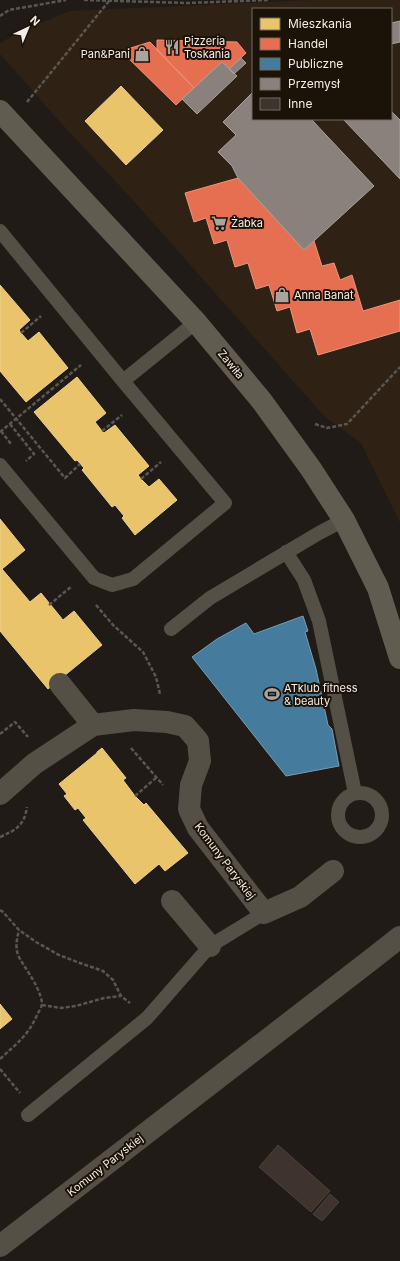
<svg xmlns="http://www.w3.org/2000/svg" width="400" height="1261" font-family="Inter,sans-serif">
<rect width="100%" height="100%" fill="#201b16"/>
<path fill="#2f2214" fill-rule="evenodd" d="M311,0H400V523L361,443L325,417L130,197L60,122L0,54V43L21,31L70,11ZM253,9H391V119H253Z"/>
<path fill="#e9c46a" stroke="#ecd090" d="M121,86L163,130L126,165L85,121Z
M0,285L30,320L19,330L21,333L28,341L39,332L68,368L26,402L0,371Z
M77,377L106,413L95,422L102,431L104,433L115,425L149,466L138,475L141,479L149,487L159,479L177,500L135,535L122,518L124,516L115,505L112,507L82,470L84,468L77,460L75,461L34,412Z
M0,519L25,550L2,569L30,602L41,593L63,620L74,611L102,645L48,689L0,631Z
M102,748L126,778L123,780L135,796L144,805L146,803L188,853L165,871L159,864L135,884L83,820L86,818L78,808L75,810L64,796L67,794L59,784L97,753V752Z
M0,1004L12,1019L0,1029Z"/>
<path fill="#e76f51" stroke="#eb957e" d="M157,40L237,42L246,53L229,69L222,62L194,88L157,50Z
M150,42L194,88L176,105L121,51Z
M238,178L304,250L314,241L322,266L334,263L340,280L352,275L363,311L400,300V331L318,355L310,329L297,333L290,307L277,311L269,285L256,289L248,263L235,267L227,240L214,244L206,218L194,222L185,193Z"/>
<path fill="#457b9d" stroke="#7a9db3" d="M303,616L308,631L305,632L316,669L328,725L332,729L339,766L286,776L192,657L217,639L246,623L254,634Z"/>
<path fill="#8a817c" stroke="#aaa19c" d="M400,21V42L391,44V23Z
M241,58L246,63L234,74L229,69Z
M222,62L237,76L197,114L182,99Z
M253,92V119H311L374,186L304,250L238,178L232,166L218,152L236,135L223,122Z
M391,111L400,120V179L343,119H391Z"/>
<path fill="#3e342d" stroke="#484340" d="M278,1145L330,1191L311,1212L259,1167Z
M330,1194L339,1202L322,1221L313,1214Z"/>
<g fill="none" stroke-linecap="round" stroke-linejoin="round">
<path stroke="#5b5650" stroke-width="2.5" stroke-dasharray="4 2" stroke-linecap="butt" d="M84,0L187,3L269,0
M0,16L9,10L66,0
M27,102L109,1
M21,333L41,316
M0,399L65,478L80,464
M10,424L34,454L26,461
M315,424L327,428L347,424L400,367
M1,431L11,444
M102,431L122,415
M0,432L81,365
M141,479L161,462
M49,605L72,586
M96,605L113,625L143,652L156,677L160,694
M0,734L15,722L28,737
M131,748L163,785
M135,796L157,777
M0,837C16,830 24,826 27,807
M0,910L3,912L19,930L36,942L59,955L80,963L103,971L113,980L121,996L130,1003
M42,1005L61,1008L76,1006L104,998L121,996
M0,1059C16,1044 28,1036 37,1015C39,1011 42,1007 42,1003C41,994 35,983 30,975C18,955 13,954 19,930
M0,1069L20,1093"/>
<path stroke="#545046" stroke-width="14" d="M0,231L123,381L196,322
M0,465L94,578L112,585L133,579L225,503L123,381
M286,552L304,580L319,621L355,793
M171,629L210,598L319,533L344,520
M338 815a22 22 0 1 1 44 0a22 22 0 1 1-44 0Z
M28,1115L147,1018L210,946L264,913"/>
<path stroke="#545046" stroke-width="22" d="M60,684L93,725
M0,794L34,764L93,725L134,720L167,722L185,726L198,741L200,761L191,785L189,809L198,828L264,913L300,897L333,871
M172,901L210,946
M0,1246L372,959L400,937"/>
<path stroke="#615c50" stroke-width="22" d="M0,111L196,322L261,400L311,469L344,520L378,588L400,658"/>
</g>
<defs>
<g id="restaurant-bare" transform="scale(1.2)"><path d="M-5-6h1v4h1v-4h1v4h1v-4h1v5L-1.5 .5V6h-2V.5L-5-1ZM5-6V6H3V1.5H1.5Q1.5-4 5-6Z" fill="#aaa49e" stroke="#1b1208" stroke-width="2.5" paint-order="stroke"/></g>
<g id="shop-bare" transform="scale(1.2)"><path d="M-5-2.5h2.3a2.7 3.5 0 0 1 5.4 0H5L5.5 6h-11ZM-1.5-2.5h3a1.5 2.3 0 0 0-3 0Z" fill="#aaa49e" stroke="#1b1208" stroke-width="2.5" paint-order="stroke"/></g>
<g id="supermarket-bare" transform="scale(1.2)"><path d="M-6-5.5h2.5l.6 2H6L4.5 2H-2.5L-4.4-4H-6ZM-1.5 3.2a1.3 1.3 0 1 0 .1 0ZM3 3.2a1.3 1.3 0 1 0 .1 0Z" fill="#aaa49e" stroke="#1b1208" stroke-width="2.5" paint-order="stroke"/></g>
<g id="stadium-bare" transform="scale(1.2)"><path d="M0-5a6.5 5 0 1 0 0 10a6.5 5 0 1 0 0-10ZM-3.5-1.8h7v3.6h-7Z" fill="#aaa49e" stroke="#1b1208" stroke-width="2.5" paint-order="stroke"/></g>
</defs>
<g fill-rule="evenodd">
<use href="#restaurant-bare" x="172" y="47"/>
<use href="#shop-bare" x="142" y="54"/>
<use href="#supermarket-bare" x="219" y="223"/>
<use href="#shop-bare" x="282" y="295"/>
<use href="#stadium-bare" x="272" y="694"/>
</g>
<g text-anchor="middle" stroke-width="4" stroke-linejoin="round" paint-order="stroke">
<g font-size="11" fill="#f4ede7" stroke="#1b1208" text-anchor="start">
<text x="184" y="45">Pizzeria<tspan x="184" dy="13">Toskania</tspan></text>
<text x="130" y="58" text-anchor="end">Pan&amp;Pani</text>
<text x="231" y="227">Żabka</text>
<text x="294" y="299">Anna Banat</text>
<text x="284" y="692">ATklub fitness<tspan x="284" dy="13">&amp; beauty</tspan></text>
</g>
<g font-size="11" fill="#f4ede7" stroke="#1b1208">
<text transform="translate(231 364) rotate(50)" y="4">Zawiła</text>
<text transform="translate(225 861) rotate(53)" y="4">Komuny Paryskiej</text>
<text transform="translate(105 1165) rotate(-38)" y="4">Komuny Paryskiej</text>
</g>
</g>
<rect x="252" y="8" width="140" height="112" fill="#1b1208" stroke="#726a61"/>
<rect x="260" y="18" width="20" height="12" fill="#e9c46a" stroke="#726a61"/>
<text x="288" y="28" font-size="12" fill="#f4ede7">Mieszkania</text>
<rect x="260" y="38" width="20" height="12" fill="#e76f51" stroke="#726a61"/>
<text x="288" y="48" font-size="12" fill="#f4ede7">Handel</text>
<rect x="260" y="58" width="20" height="12" fill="#457b9d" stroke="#726a61"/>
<text x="288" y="68" font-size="12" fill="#f4ede7">Publiczne</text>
<rect x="260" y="78" width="20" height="12" fill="#8a817c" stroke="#726a61"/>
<text x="288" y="88" font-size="12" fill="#f4ede7">Przemysł</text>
<rect x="260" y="98" width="20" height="12" fill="#3e342d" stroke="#726a61"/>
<text x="288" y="108" font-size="12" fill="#f4ede7">Inne</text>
<g transform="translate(28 28) rotate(44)" stroke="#1b1208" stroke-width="3" paint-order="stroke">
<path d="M0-3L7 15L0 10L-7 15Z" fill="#f4ede7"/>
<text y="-6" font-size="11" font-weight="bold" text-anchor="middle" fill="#f4ede7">N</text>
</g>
</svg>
